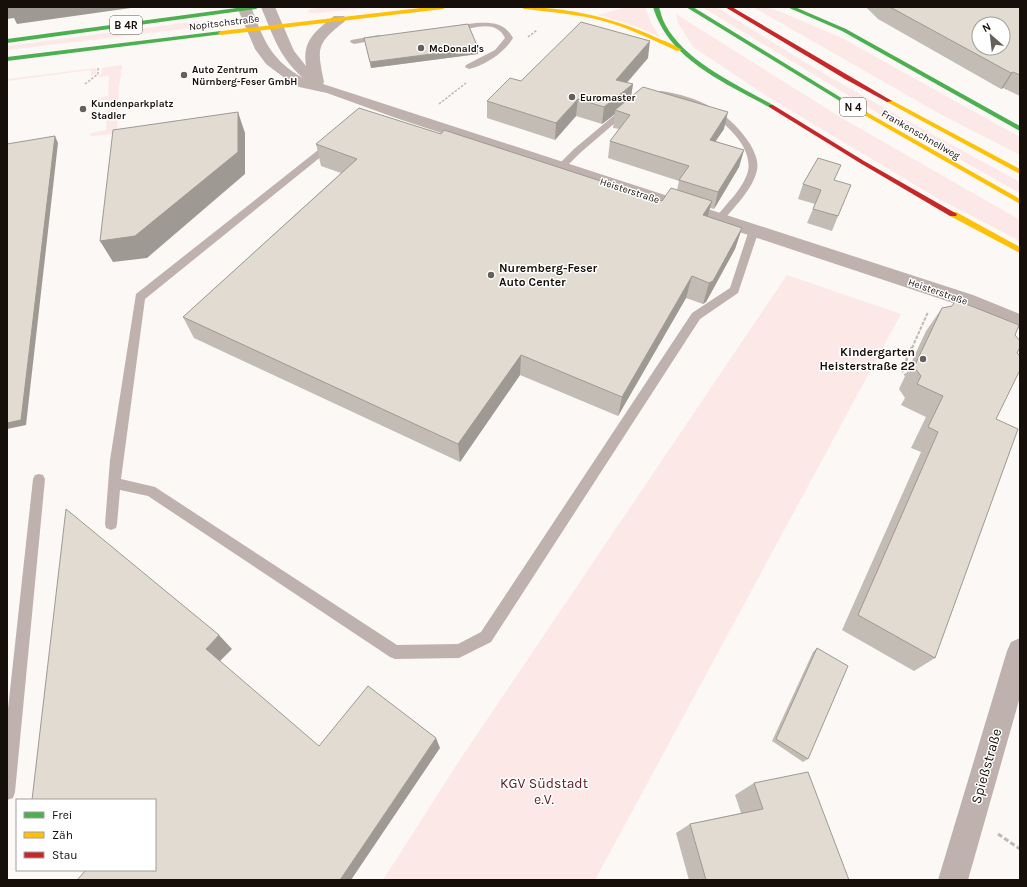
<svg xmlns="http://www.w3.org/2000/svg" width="1027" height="887" font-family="Karla,sans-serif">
<rect width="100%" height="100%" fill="#fbf8f6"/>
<path fill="#fce9e7" d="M322,7H376L319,13H311L307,12L310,9Z
M627,7H645L651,23L660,37L638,27L598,15Z
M702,7H716L821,72L890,111L1020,182V193L881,115Z
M753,7H765L781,12L842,38L1020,137V155L940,114Z
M676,14L840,117L1020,220V241L937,198L765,95L693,47L678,23Z
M199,21L200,27L7,50V46Z
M122,65L119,88L117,134L92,136L89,135L91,133L106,130L108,100L94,101L93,99L108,96L109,76L98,77L101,74L102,68Z
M96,68L97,74L91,76V70L7,81V79Z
M787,275L901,314L595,880H383L457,764Z"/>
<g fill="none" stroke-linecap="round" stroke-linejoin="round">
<path stroke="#c0b9b5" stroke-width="1.5" stroke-dasharray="2.5 1.5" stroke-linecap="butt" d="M528,37L537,30
M85,84L98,74V67
M439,104L466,83"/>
<path stroke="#c0b9b5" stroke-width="2" stroke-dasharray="3.5 1.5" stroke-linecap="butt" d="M912,348L928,312"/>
<path stroke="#c0b9b5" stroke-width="2.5" stroke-dasharray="4 2" stroke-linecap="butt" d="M907,377L902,370L912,347"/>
<path stroke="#c0b9b5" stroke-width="3" stroke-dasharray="5 2.5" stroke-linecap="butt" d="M998,834L1020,849"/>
<path fill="#bfb1ad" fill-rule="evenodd" d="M476,23C492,22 505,23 513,38C504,53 485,65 469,69L465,67L466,65L495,50L505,38C493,13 461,37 449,28L453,26Z
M379,35L383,37L382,39L354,44L350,42L351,40Z
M661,91C697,96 730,112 750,144C754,151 759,161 757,170C753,189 735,206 723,221L720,222L715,219C726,203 743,190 748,171C755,138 701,103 675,97C667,96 645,98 642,95L646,93Z
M623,108H629L630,110L580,153L564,169H558L557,167L558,165L574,149Z
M330,142L334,145L333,147L145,299L121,479L155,487L397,645L458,644L481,632L692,313L730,288L749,230L754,227L759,230L738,293L700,319L491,642L459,658L395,659L390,657L148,496L120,490L117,524L116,528L111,530L106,528L105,524L110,460L136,294L327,143Z
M39,474L43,475L45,479L15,792L13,798L7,800V718L33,479L35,475Z"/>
<path fill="#bfb1ad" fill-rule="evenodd" d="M237,7H251C264,40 270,59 303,78C279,57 273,35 261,7H275L294,51L306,66C302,40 316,31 334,16H344L346,19L344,22C316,44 317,48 324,82L323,84L973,295L1020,314V329L959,305L396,118L327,93L299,87L290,82L266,64L255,49Z
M1020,638V697L968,880H938L1007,651L1011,642Z"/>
<path fill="#4caf50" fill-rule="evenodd" d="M244,7H259L256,9L7,43V39Z
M653,7H659C661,13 662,19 665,24C685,62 738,85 773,105V107H769C731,86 681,65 660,24C657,19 655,13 653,7Z
M686,7H693L848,102L843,103Z
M787,7H795L846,29L1020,126V131L842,31Z
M221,31L224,33L223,34L7,61V57Z"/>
<path fill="#ffc107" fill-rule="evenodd" d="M429,7H446L443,9L221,35L218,33L221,31Z
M521,7C568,7 615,18 657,38C665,41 675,45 682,50L677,51C653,40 629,28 603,21C577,14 550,12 524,9Z
M887,100H891L1020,169V174L887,102Z
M843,101H847L1020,199V204L843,103Z
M950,212H956L1020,247V253L950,216Z"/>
<path fill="#c62828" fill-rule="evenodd" d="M725,7H732L892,101L887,102L845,79Z
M769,105H773L864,161L957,214L956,216H950L860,163L769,107Z"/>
</g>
<path fill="#c2bcb4" d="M866,7H1020V96L1003,88L1001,89L878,19Z
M364,38L478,48V54L371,68Z
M648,58L627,83L633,84L631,98L724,129L715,141L744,150L739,167L714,209L710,208L707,216L742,228L735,249L706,302L703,304L686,298L618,416L520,375L460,462L194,338L183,317L341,173L321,166L316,144L441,134L662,201L677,190L679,181L608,158L610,141L619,129L613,128L615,114L602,124L576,116L555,140L487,118V101L521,81Z
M834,180L838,216L832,231L807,223L815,204L798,199L803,184Z
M956,300L1015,335L1017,353L996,419L935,658L914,671L842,630L921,452L911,448L926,417L901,405L905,398L899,389L926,331L942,308L952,306Z
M817,648L808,759L803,762L772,741L813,652Z
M754,783L849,880H689L676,833L690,824L741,813L735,795Z"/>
<path fill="#9e9992" d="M7,7H138L17,24L14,18L7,19Z
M650,41L648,58L614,97L616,80Z
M478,48V54L371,68L370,62Z
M1013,72L1003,88L1001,89L1011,73Z
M633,84L630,101L615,110V114L602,124L604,107Z
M578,99L576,116L555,140L556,123Z
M238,112L245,133V174L147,258L113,262L100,241Z
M728,112L724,129L705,157L710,140Z
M55,136L58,143L26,425L7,429V423Z
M744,150L739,167L714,209L718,192Z
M712,201L706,222L703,215Z
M742,228L735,249L706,302L703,304L709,283Z
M692,276L686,298L618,416L622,397Z
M521,355L520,375L460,462L458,444Z
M219,635L232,649L219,662L206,649Z
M436,738L440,748L351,880H340Z"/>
<path fill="#e2dbd1" stroke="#9e9992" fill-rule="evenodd" d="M890,7H1020V75L1013,72L1011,73ZM979,24H1003V48H979Z
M581,22L650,41L616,80L633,84L604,107L578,99L556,123L487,101L510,78L521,81Z
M468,24L478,48L370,62L364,38Z
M643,87L728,112L710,140L744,150L718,192L679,180L689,166L610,141L630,115L615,110Z
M359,108L441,134L444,130L662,201L671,188L712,201L703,215L742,228L713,281L709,283L692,276L622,397L521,355L458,444L183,317L357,159L316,144Z
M238,112V152L135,236L100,241L113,130Z
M55,136L21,420L7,423V144Z
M818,158L841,165L834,180L851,185L838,216L813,209L821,190L803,184Z
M956,300L1019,325L1015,335L1020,341V347L1017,353L1020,356V370L996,419L1018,429L935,658L858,615L938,432L928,427L943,396L917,384L921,376L914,367L942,308L952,306Z
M66,509L219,635L206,649L319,746L368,686L436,738L340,880H77L86,870H155V800H32Z
M817,648L848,666L808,759L776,739Z
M808,772L849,880H706L690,824L763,809L754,783Z"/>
<g fill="#66605c" stroke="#fff" stroke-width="1.5">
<circle cx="421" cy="48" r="4"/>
<circle cx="184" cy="75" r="4"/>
<circle cx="572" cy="97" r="4"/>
<circle cx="83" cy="109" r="4"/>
<circle cx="491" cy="275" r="4"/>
<circle cx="923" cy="359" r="4"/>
</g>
<g text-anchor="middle" stroke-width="3" stroke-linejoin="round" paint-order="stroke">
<g font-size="10" fill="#150e09" stroke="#fff">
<text transform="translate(224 22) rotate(-7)" y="4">Nopitschstraße</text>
<text transform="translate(921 134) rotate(30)" y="4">Frankenschnellweg</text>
<text transform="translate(630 190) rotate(18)" y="4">Heisterstraße</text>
<text transform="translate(938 291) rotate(19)" y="4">Heisterstraße</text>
</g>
<g font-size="10" font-weight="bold" fill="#150e09" stroke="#fff" text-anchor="start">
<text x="429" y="52">McDonald's</text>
<text x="192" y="73">Auto Zentrum<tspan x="192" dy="12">Nürnberg-Feser GmbH</tspan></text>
<text x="580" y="101">Euromaster</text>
<text x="91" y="107">Kundenparkplatz<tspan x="91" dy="12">Stadler</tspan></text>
</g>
<g fill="#fff" stroke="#5b5653" stroke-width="1">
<rect x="110" y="16" width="32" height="18" rx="3"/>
<rect x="840" y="98" width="26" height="18" rx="3"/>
</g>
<g font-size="11" font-weight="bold" fill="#150e09">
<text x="126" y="29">B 4R</text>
<text x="853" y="111">N 4</text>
</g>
<g font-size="12" font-weight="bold" fill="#150e09" stroke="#fff" text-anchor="start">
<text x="499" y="272">Nuremberg-Feser<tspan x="499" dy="14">Auto Center</tspan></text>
<text x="915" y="356" text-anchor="end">Kindergarten<tspan x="915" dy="14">Heisterstraße 22</tspan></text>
</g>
<g font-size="14" fill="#150e09" stroke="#fff">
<text transform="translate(986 766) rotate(-74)" y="5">Spießstraße</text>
</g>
<g font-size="14" fill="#5c191e" stroke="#fff">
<text x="544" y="788">KGV Südstadt<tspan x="544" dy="16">e.V.</tspan></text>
</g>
</g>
<rect width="1027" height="887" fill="none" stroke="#150e09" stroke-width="16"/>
<rect x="16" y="799" width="140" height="72" fill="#ffffff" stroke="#a19f9d"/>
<rect x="24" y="812" width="20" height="6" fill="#4caf50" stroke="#a19f9d"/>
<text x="52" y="819" font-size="12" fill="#150e09">Frei</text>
<rect x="24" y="832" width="20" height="6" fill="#ffc107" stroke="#a19f9d"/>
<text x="52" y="839" font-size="12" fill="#150e09">Zäh</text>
<rect x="24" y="852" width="20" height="6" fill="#c62828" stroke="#a19f9d"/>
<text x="52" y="859" font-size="12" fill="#150e09">Stau</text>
<g transform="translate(991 36) rotate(332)"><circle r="19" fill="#ffffff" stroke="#a19f9d"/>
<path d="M0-3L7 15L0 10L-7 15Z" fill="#66605c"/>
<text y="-6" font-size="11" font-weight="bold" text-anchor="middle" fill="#150e09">N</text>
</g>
</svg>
